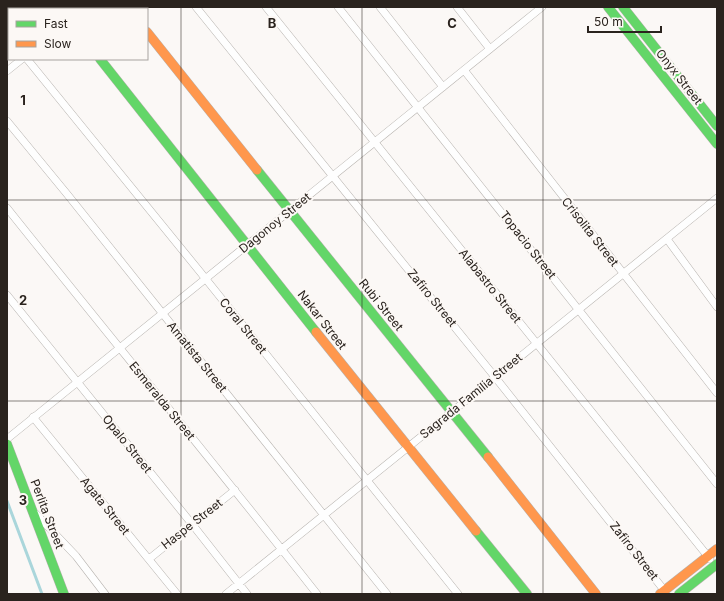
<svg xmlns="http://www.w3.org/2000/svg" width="724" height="601" font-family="Inter,sans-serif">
<rect width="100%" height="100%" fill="#fbf8f6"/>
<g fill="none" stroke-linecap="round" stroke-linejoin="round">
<path stroke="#aad6db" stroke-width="3" d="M7,501L42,594"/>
<g stroke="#b6b2ae" stroke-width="8">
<path id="street" d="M196,7L495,377L664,590
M266,7L710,559
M338,7L717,484
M380,7L443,87
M457,7L490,49
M84,9L87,7
M7,36L9,38
M27,59L201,273L458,594
M464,70L717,393
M7,71L22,59
M7,121L67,194L387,594
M7,208C110,337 215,464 317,594
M667,239L717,307
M7,295L192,524L247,594
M33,417L177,594
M7,439L542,7
M36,514L76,556L105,594
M149,559L235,490
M226,594L717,198"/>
</g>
<g stroke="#b6b2ae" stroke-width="10">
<path id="fast" d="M608,7L717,144
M623,7L717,126
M100,59L316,332
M257,170L488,457
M7,444L64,594
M476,531L527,594
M679,594L717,564"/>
</g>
<g stroke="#b6b2ae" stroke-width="10">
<path id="slow" d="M58,7L60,9
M127,7L128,9
M147,32L257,170
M316,332L476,531
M488,457L596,594
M660,594L717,549"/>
</g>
<use href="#street" stroke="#fefefe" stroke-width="7"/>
<use href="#fast" stroke="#63d668" stroke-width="9"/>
<use href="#slow" stroke="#ff974d" stroke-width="9"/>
</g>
<path fill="none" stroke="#2a231e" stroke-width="1" stroke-opacity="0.55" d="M181,7V594M362,7V594M543,7V594M7,200H717M7,401H717"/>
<g text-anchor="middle" stroke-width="4" stroke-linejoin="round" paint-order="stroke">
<g font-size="12" fill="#2a231e" stroke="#fcf8f5">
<text transform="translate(679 77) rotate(52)" y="4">Onyx Street</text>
<text transform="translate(275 223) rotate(-39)" y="4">Dagonoy Street</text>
<text transform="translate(590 232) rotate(52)" y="4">Crisolita Street</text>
<text transform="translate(528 245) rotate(52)" y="4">Topacio Street</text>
<text transform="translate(490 286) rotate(51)" y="4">Alabastro Street</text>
<text transform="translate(432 298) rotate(51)" y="4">Zafiro Street</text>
<text transform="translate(381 305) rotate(51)" y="4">Rubi Street</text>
<text transform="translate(322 320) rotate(52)" y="4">Nakar Street</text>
<text transform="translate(243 326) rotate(51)" y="4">Coral Street</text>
<text transform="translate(197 357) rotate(51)" y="4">Amatista Street</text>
<text transform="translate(471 396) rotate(-39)" y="4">Sagrada Familia Street</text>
<text transform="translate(162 401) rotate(51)" y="4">Esmeralda Street</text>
<text transform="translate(127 444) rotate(51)" y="4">Opalo Street</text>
<text transform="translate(105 506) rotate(51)" y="4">Agata Street</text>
<text transform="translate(47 514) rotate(69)" y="4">Perlita Street</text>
<text transform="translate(192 524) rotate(-38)" y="4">Haspe Street</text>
<text transform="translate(634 551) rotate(52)" y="4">Zafiro Street</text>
</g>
</g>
<g font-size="13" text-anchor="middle" font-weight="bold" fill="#2a231e" stroke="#fcf8f5" stroke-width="4" stroke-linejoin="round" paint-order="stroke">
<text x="272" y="28">B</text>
<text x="452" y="28">C</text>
<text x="23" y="105">1</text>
<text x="23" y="305">2</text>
<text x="23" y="505">3</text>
</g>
<rect width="724" height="601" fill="none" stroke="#2a231e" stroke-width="16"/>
<rect x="8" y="8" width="140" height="52" fill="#fcf8f5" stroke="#a8a39f"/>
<rect x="16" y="21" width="20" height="6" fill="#63d668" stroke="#a8a39f"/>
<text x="44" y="28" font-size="12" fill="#2a231e">Fast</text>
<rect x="16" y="41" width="20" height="6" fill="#ff974d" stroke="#a8a39f"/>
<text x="44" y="48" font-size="12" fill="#2a231e">Slow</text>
<path d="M588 26v6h73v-6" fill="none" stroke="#2a231e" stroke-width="2"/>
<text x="594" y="26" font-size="12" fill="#2a231e" stroke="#fcf8f5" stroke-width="3" paint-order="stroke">50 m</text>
</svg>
